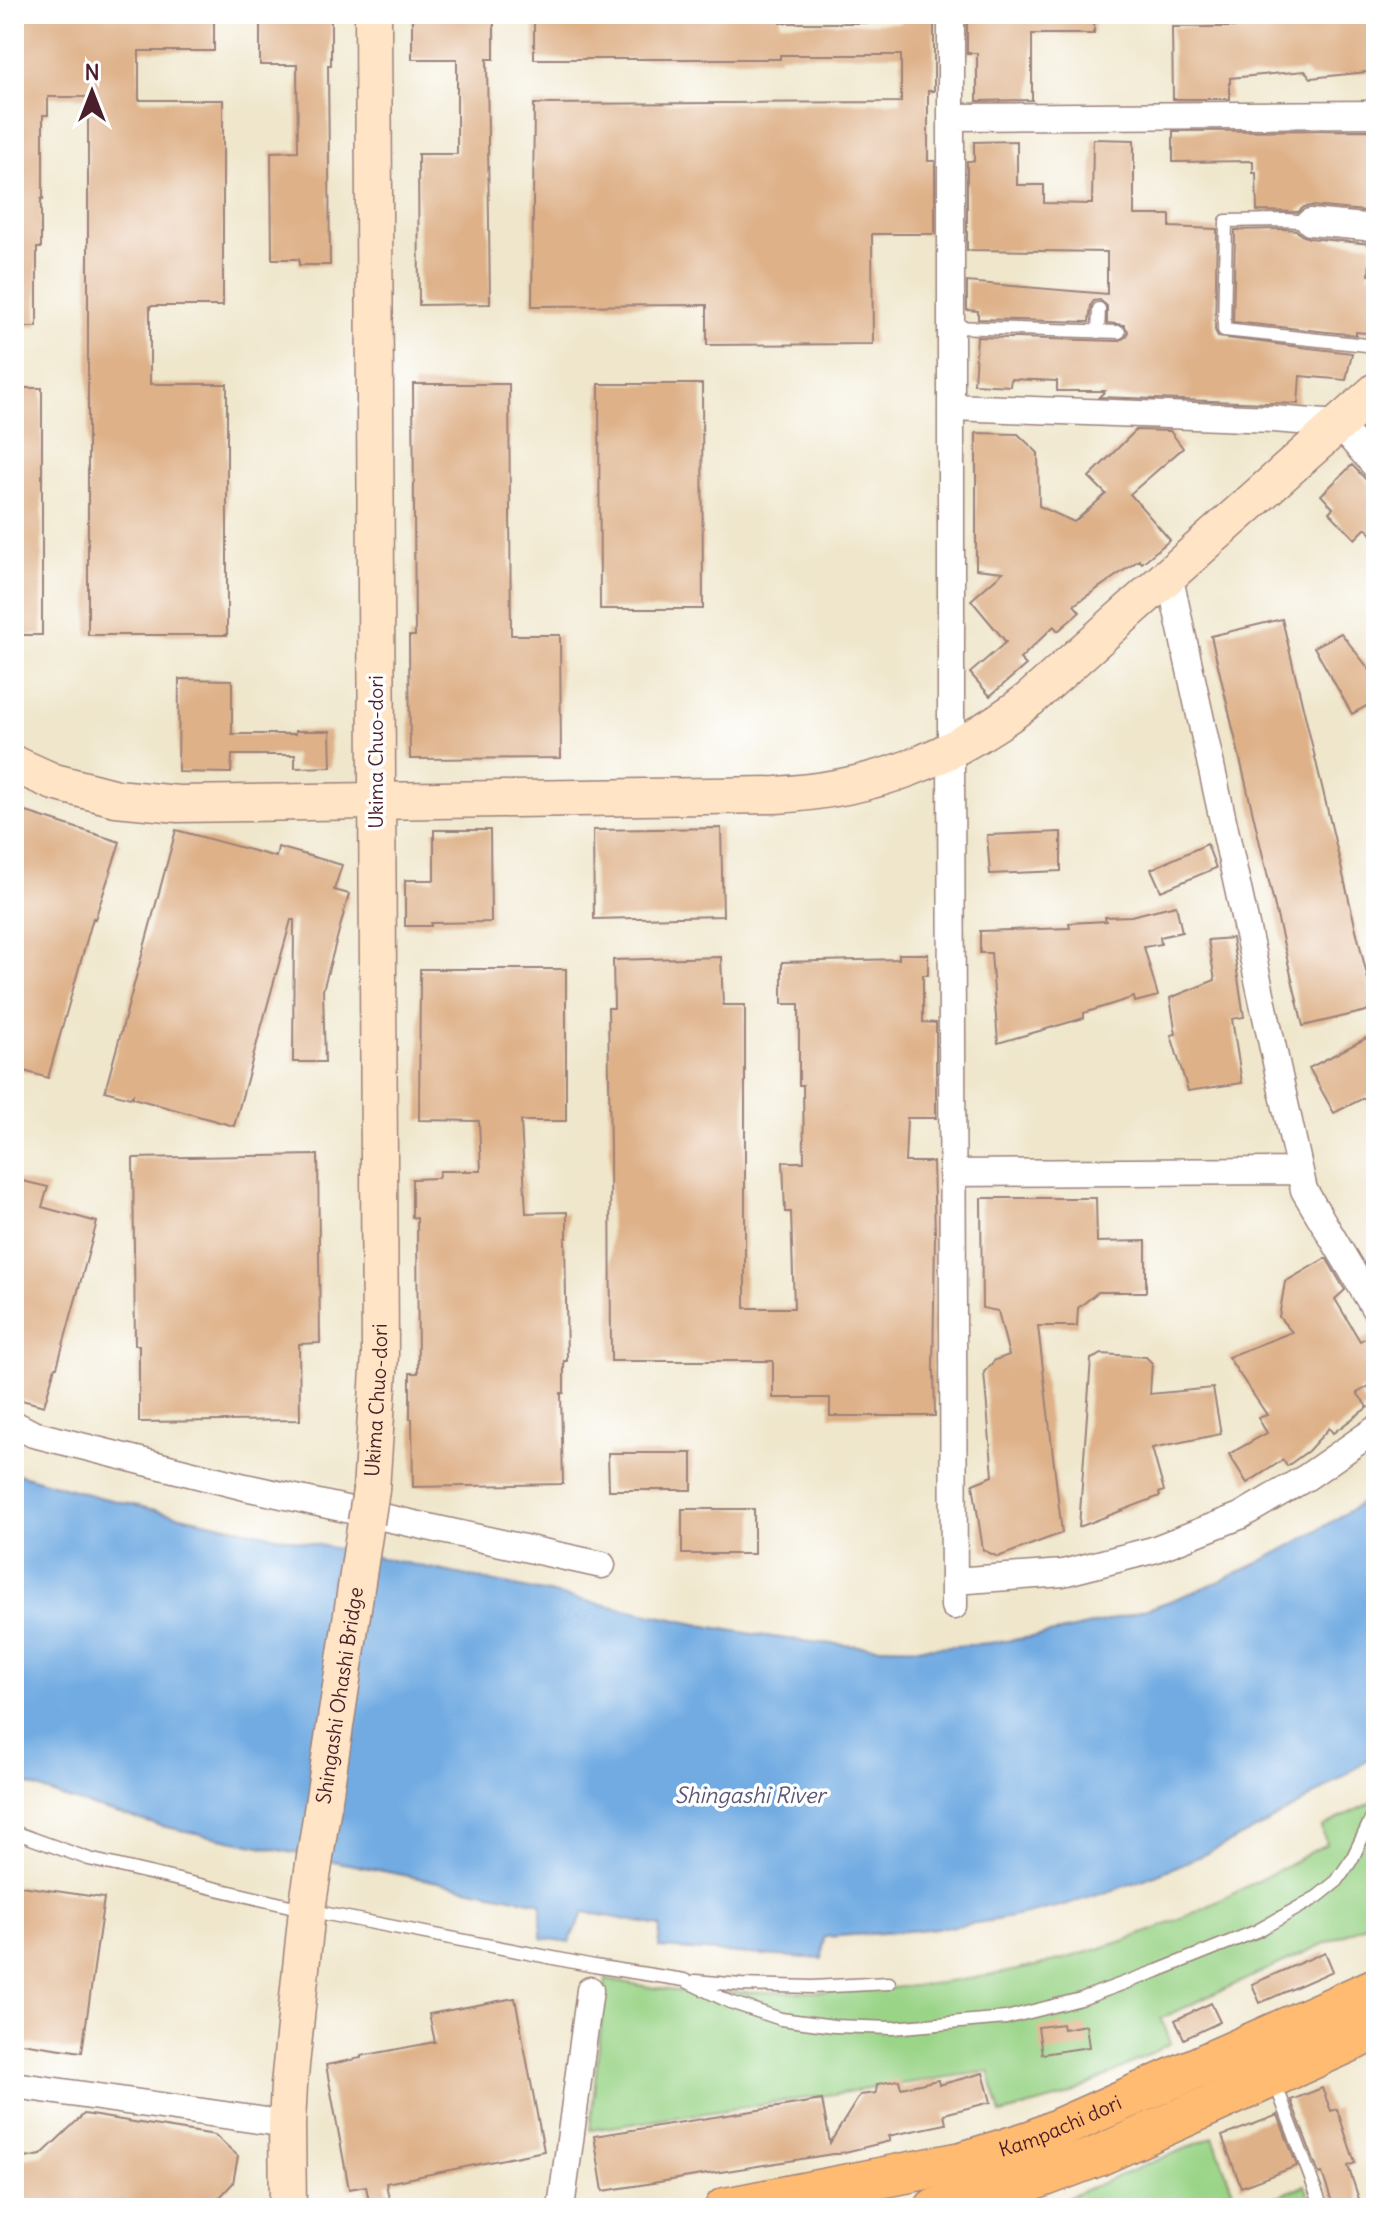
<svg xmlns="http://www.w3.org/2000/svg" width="1390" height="2222" font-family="Delius,sans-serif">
<rect width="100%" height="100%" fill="#fff"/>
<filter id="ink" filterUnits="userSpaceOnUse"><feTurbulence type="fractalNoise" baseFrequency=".0125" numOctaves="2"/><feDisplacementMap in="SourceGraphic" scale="16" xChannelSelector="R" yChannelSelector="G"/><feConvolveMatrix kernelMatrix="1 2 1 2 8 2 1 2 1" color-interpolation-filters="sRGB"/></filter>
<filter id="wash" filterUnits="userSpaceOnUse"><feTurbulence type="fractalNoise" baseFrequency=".006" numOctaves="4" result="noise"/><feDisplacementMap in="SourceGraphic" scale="32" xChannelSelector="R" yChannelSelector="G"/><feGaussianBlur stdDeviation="1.8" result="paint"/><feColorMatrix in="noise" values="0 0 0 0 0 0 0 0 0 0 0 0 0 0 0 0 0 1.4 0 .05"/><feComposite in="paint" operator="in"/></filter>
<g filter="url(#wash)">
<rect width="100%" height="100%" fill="#efe6cb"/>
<path fill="#9ad487" stroke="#727a59" stroke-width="2" d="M1376,1800V1920L1161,2018L1171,2043L1067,2096L1001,2114L989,2071L590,2130L606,1979C630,1983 654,1989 678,1991C704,1994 731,1992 757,1992C883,1994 1004,1982 1123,1941C1195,1917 1260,1880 1326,1844L1322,1827Z
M1213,2137L1239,2208H1048L1054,2203Z
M1305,2185L1313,2208H1250Z"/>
<path fill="#71abe2" stroke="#5e6586" stroke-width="2" d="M14,1473L95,1496L190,1518L711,1627C785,1640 859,1650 935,1647C1100,1640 1240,1586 1376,1493V1753C1273,1831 1139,1892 1012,1917C950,1929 887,1933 824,1937L822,1959L659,1948L660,1926L584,1912L569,1942L541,1938V1903L161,1826L64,1798L14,1779Z"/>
<g id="blocks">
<path fill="#deb188" d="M14,14H214V51H139V100H223V306H150V384H227V635H88V97H48V115H43V199H41V248H37V327H14Z
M260,14H331V65H328L330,265H299V259H272L271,152L298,151L297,65H260Z
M412,14H494V59H487L490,304L419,305L418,154H457V59H412Z
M534,14H780V23H901V15H934V91H928V161H935V234H872L873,344L707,345V305L532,306L534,104L901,102V55H780V59H534Z
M967,14H1094V34H1032V100L977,101V53H967Z
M1237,14H1376V71L1311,78L1305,71L1230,78V99H1173L1172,27H1239Z
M1372,130L1370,165H1376L1375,212L1311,206L1304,207L1298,212L1257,211L1256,173H1253V161L1173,162V131Z
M1093,139L1134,140V215H1170V227L1217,229L1215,330L1218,337L1352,353L1346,380L1300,376L1298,404L1099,397L1105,391H1057V381L1011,379L1010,386L974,384L977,337L1119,341L1127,336L1128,331L1124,325L1107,323V306L1100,300L1094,301L1091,305L1089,322L978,319V311L967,310V282L1107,294V252L967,250V161H974V142L1017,141V185H1044V203L1092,204Z
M1285,229L1296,230L1301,235L1309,238L1371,244L1369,275H1376V334L1356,332V335L1233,322L1235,230Z
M413,384H509L511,635H560L561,758L410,759L409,636H415Z
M599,384H702L703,609H600Z
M14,388H42V635H14Z
M1136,430L1170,431L1183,448L1130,494L1170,540L1142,563L1139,560L1074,605L1080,612L1058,631L1054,626L1020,659L1026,665L990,696L970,673L1006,642L971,600L1003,572L976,569V433L1018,434L1038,453L1039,506L1074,522L1106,494L1089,477Z
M1352,465L1376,490V539L1366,528L1355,539L1329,512L1333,508L1321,495Z
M1282,619L1375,1009L1303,1026L1211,636Z
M1341,633L1376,678V701L1352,714L1314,647Z
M179,679L232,680V734H295V731H330L331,767L295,768V755H232L231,773L178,772Z
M14,808L120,842L95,919L93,918L48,1078L14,1068Z
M721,828L723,916L594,919L593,830Z
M176,830L276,857L278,847L342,865L334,890L349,894L323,990L325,1062H293L294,920H291L234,1126L133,1098V1095L130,1098L105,1091Z
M434,830H490L491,922L431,923V926H405V880H434Z
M1061,832V871L990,874L987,835Z
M1207,844L1216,868L1161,891L1151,869Z
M1176,905L1182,932L1160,937L1161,944L1144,947L1158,996L1135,1002L1134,997L1084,1013V1018L998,1043L991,953H980V931L1070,928L1069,923L1106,921L1105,917L1131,916Z
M1232,938L1244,1017L1232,1019L1242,1083L1188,1091L1171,1035L1176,1034L1170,998L1215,980L1208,940Z
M899,954H928V975H923V1022L936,1023V1118H907L905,1162H933L935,1234L933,1371H934L935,1416H830V1398H773V1361H611L610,1149L608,1008H614L613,960L721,957L723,1005H745V1308H794L791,1212H785L783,1162H804L803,1085H799V1004H782V962L899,959Z
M420,969H566V1121H521L526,1213L567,1212V1238H565L567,1361H564V1393H561L563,1484L413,1487L412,1419H410V1373H418L417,1218L412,1217V1179L438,1178L440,1171H481L479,1121L419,1120Z
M1376,1033V1092L1334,1113L1309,1068Z
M318,1155L320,1343L299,1344L300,1420L139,1422V1345H135L133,1158Z
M14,1179L48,1187L42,1207L97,1222L57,1367H55L44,1406L14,1398Z
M981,1198H1096L1097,1242L1146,1241V1292H1098L1078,1308L1077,1326H1038L1062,1533L998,1557L983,1550L973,1484L993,1476L984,1372L995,1360L1009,1355L998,1311L982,1308Z
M1324,1259H1327L1345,1290L1335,1299L1360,1341L1376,1332V1382L1357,1393L1368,1407L1333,1433L1329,1428L1308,1451L1287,1466L1283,1460L1247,1483L1229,1454L1267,1433L1258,1418L1267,1415L1228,1357L1292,1332L1279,1317L1285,1282Z
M1102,1354L1146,1357L1152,1363L1150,1394L1213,1388L1221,1434L1152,1448L1164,1491L1159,1493L1160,1496L1079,1527L1091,1359Z
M608,1453H692V1490H609Z
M682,1509H754V1554H682Z
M14,1885L104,1898L82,2052L14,2042Z
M1325,1952L1333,1971L1260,2003L1252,1984Z
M515,1998L544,2151L386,2183L390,2204L370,2207L366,2186L349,2189L326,2065L361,2058V2056L435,2042L429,2014Z
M1211,2003L1220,2022L1184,2039L1175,2020Z
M1062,2024L1063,2029L1086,2025L1089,2047L1042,2054L1038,2027Z
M983,2073L991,2102L944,2114L946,2124L888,2136L890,2141L845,2152L603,2191L594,2136L822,2100L830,2143L860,2095L876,2093L877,2084L899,2080L901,2088L938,2080L939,2085Z
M1322,2088L1331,2111L1337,2109L1355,2163L1348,2166L1362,2208H1334L1322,2173L1319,2174L1291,2100Z
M84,2114L215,2135L238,2156L233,2183L210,2208H149L142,2202L108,2208H14V2160L41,2155Z
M1278,2115L1297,2166L1241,2187L1222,2136Z"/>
</g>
</g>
<g filter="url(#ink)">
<use href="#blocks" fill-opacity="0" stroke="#9c827b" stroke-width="2"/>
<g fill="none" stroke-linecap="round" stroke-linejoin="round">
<g stroke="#9c827b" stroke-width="15">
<path id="lane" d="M1310,222L1285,220L1226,221L1224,330L1376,346
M951,327L1119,332
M1098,332L1099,309
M14,1832L89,1859L307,1910L594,1966L684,1980L730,2002L781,2019L834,2026L892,2028L1006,2018L1081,1999L1157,1971L1257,1931L1317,1897L1337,1881L1352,1859L1376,1809
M695,1981L741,1985L812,1987L889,1983
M1279,2093L1322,2208"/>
</g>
<g stroke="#9c827b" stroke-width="29">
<path id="street" d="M951,14V751L954,1606
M952,117L1376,114
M1310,222L1376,228
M951,407L1273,419L1338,424L1376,467
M1169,574L1304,1190L1376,1311
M952,1173L1300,1171
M14,1424L33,1434L245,1487L602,1565
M954,1581L1063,1573L1153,1550L1240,1516L1307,1477L1376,1429
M14,2085L287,2124
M561,2208L590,1990"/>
</g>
<g stroke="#9c827b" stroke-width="39">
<g id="secondary">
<path d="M14,764L54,782L116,798L178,804L776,795C876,789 950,760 1030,699L1376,391"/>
<path id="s1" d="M371,1490L380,1355L373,14"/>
<path id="s2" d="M288,2208L287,2124L289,2085L307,1910L366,1522"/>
</g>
</g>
<g stroke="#9c827b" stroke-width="43">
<g id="primary">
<path id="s3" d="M725,2208L962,2162L1033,2140L1376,1988"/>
<path d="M935,2208L1021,2185L1098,2156L1376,2030"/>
</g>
</g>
<use href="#lane" stroke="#fff" stroke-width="12"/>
<use href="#street" stroke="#fff" stroke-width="26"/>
<use href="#secondary" stroke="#ffe4c6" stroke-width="36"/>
<use href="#primary" stroke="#ffbb71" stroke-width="40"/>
<g stroke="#9c827b" stroke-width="39" stroke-linecap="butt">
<path id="secondary-bridge" d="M366,1522L371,1490"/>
</g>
<use href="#secondary-bridge" stroke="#ffe4c6" stroke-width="36"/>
</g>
</g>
<g text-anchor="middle" stroke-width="7" stroke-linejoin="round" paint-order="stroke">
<g font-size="20" fill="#4a1f2b" stroke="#fff">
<text transform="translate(376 752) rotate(-90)" y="7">Ukima Chuo-dori</text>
<text dy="7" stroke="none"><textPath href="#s1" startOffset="90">Ukima Chuo-dori</textPath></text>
<text dy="7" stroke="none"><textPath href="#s2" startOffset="516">Shingashi Ohashi Bridge</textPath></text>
<text dy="7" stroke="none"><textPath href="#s3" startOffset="346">Kampachi dori</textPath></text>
</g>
<g font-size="22" font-style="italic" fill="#5a5774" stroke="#fff">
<text x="750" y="1803">Shingashi River</text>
</g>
</g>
<rect width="1390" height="2222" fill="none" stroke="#fff" stroke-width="48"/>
<g transform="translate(92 92)" stroke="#ffffff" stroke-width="6" paint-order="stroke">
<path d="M0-6L14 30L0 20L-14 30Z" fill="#4a1f2b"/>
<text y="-12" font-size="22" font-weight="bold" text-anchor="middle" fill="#4a1f2b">N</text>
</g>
</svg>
